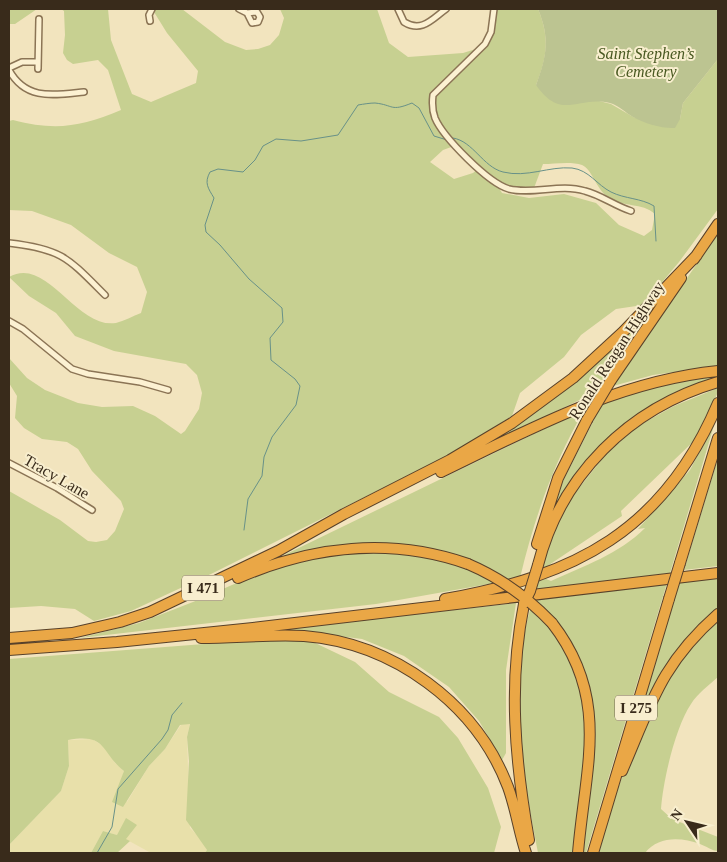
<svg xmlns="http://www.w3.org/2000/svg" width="727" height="862" font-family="Georgia,serif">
<rect width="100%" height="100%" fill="#f2e4be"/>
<path fill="#e8e0aa" d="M190,723L187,737L190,828L201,839L207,850L205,853H151L120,836L103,831L91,853H9V845L61,791L69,766L68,740L92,739L108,749L114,762L124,771L121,781L127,802L149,766L165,749L181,725Z"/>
<path fill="#c7d091" d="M9,9H37L15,24H9Z
M61,9H108L111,40L132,94L151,102L196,83L198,71L167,33L154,12L156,9H182L225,42L246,50L258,49L270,45L279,35L284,18L280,9H377L389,43L408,57L463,53L479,48L437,86L431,95L430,106L434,121L454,146L443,150L430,162L454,179L473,173L478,169L496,183L502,193L529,198L564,194L596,203L619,225L644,236L652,230L655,214C642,202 623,208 608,197C596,189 592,169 582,165C571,161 554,164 543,164L534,188C526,188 515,190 507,186C481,174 428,126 436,95L483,49L490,38L496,9H538C550,38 547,57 536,85L611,104L635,118L680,119L683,103L718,59V209L679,262L643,305L616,309L581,335L564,357L520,393L512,416L453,453L213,573L131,611L94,621L75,609L41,606L9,608V491L60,520L88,541L96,542L107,540L115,531L124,509L121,501L92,471L78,449L67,442L42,439L24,428L15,418L17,396L9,383V358L27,378L45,390L78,403L102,407L133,406L155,416L181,434L185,431L199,409L202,393L197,375L186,364L114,351L75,336L56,313L29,296L9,277C47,255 76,329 116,323C124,321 133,316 141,313L147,292L137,267L109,253L71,225L32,211L9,210V121L13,120C55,131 81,127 121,110L108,70L98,60L73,64L67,60L63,53L65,35L64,11Z
M718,233V366L653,375L613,386Z
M642,318L594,393L493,442L491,440L549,401L597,363Z
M718,376V379C698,387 677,393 658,403C608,427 576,471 550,518L563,481L603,402L687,379Z
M718,388V392L697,438L621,511L622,516L537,573L567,503L606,454L638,426L674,406Z
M585,409C554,461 534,519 520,578L509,581C480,570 441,552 412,547C366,537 320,547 276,559Z
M715,422L670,573L534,590L535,582L546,579L551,581C584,566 619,554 645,528L638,529L690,470Z
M718,458V566L684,570Z
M400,551L444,559L500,582L376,604L80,638L139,623L193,602L271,568L312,556Z
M718,577V610C684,643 661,669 642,714L640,712L680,581Z
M667,583L586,853H581C590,791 608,708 575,650C565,632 547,616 534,600Z
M516,603L506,670V753L502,760L479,721L449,687L404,656L362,639L282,629Z
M531,606C608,679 584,759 576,853H538C522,773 508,686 531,606Z
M718,619V677C709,685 697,694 691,704C675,728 663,781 661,809L672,819L718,837V851C712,851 706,846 700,844C681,837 658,836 645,853H599C618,780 656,666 718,619Z
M268,639L311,641L355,662L389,692L439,717L458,738L488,788L501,827L494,853H205L207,850L186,820L189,761L187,737L190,724L180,725L165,749L149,766L123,807L112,802L124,771C100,752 108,733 68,740L69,766L61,791L9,845V659Z
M126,818L137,825L126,839L130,841L117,853H91L103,831L117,835Z"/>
<path fill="#bcc491" d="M538,9H718V59L683,103L680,119L675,128C663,129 643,123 633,117C626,113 618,105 610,103C578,95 562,122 536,85C547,56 550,38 538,9Z"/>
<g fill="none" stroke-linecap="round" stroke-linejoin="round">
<path stroke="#689188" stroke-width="1" d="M453,138C473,141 483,167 503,172C527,178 549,166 572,168C589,170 597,185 611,192C625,199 641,198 654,206L656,241
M244,530L248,499L262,476L264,457L272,437L296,405L300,386L295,379L271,360L270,338L283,322L282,308L249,279L220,245L206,232L205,225L214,198C208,188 204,183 210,172L218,169L243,172L255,160L263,146L276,139L301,141L338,135L358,105C364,104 370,103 375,103C394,105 390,112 412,103L419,108L434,136L447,140
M97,853L112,827L118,789L162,739L168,730L172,715L182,703"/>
<g stroke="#8b7455" stroke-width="8">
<path id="street" d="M239,9L247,13L252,23L258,22L260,17L257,12L247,13
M398,9L404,22C422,33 432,19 446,9
M494,9L491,32L485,44L433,95C432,103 432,110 435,118C443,137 488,183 509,189C534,195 560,183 585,191C601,195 615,206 631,211
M150,21L149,15L152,9
M9,68L22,62H37
M38,69L39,19
M9,70C26,101 54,95 84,92
M9,243C62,249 68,258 105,295
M9,321L23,329L72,369L88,374L140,382L168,390
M9,463L57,488L92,510"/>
</g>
<g stroke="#58412a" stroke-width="12">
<path id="highway" d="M694,259L718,224
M611,380L681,278
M441,472C530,429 618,381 718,371
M537,544L558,478L587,420
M680,563L718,438
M538,565C561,475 629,408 718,382
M238,578C312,546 391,537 468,564
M445,599C575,576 664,531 718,403
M524,604C508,683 515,761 529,840
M552,623C611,699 585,767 578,853
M9,638L72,633L120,622L150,612L278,551L344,514L450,460L512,423L573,378L623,332L697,255
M201,638C236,638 270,634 304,636C393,643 476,703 508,787C516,809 519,832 526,853
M9,650L117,642L253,628L718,573
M622,771C651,704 661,664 718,614
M593,853L669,599"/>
</g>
<use href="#street" stroke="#fcf1d2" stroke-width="5"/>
<use href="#highway" stroke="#eaa746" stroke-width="10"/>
<g stroke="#58412a" stroke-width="12" stroke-linecap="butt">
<path id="highway-bridge" d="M587,420L611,380
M468,564C501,578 528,598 552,623
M669,599L680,563
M524,603L530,591L538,565"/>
</g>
<use href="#highway-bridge" stroke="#eaa746" stroke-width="10"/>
</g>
<g text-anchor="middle" stroke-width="4" stroke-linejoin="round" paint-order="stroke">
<g fill="#f8eece" stroke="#726651" stroke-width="1">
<rect x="182" y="575.5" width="42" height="25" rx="4"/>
<rect x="615" y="695.5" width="42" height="25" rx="4"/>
</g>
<g font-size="15" font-weight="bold" fill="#392b1b">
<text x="203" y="593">I 471</text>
<text x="636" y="713">I 275</text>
</g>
<g font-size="16" font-style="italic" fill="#485820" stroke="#f8eece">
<text x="646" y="59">Saint Stephen’s<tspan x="646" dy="18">Cemetery</tspan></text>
</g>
<g font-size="16" fill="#392b1b" stroke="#f8eece">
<text transform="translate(616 350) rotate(-57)" y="6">Ronald Reagan Highway</text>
<text transform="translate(57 476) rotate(30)" y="6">Tracy Lane</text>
</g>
</g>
<rect width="727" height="862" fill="none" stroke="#392b1b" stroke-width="20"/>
<g transform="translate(687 822) rotate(305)" stroke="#f8eece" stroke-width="4" paint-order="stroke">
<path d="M0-4L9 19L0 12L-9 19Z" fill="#392b1b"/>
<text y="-8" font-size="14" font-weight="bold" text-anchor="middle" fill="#392b1b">N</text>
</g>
</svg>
